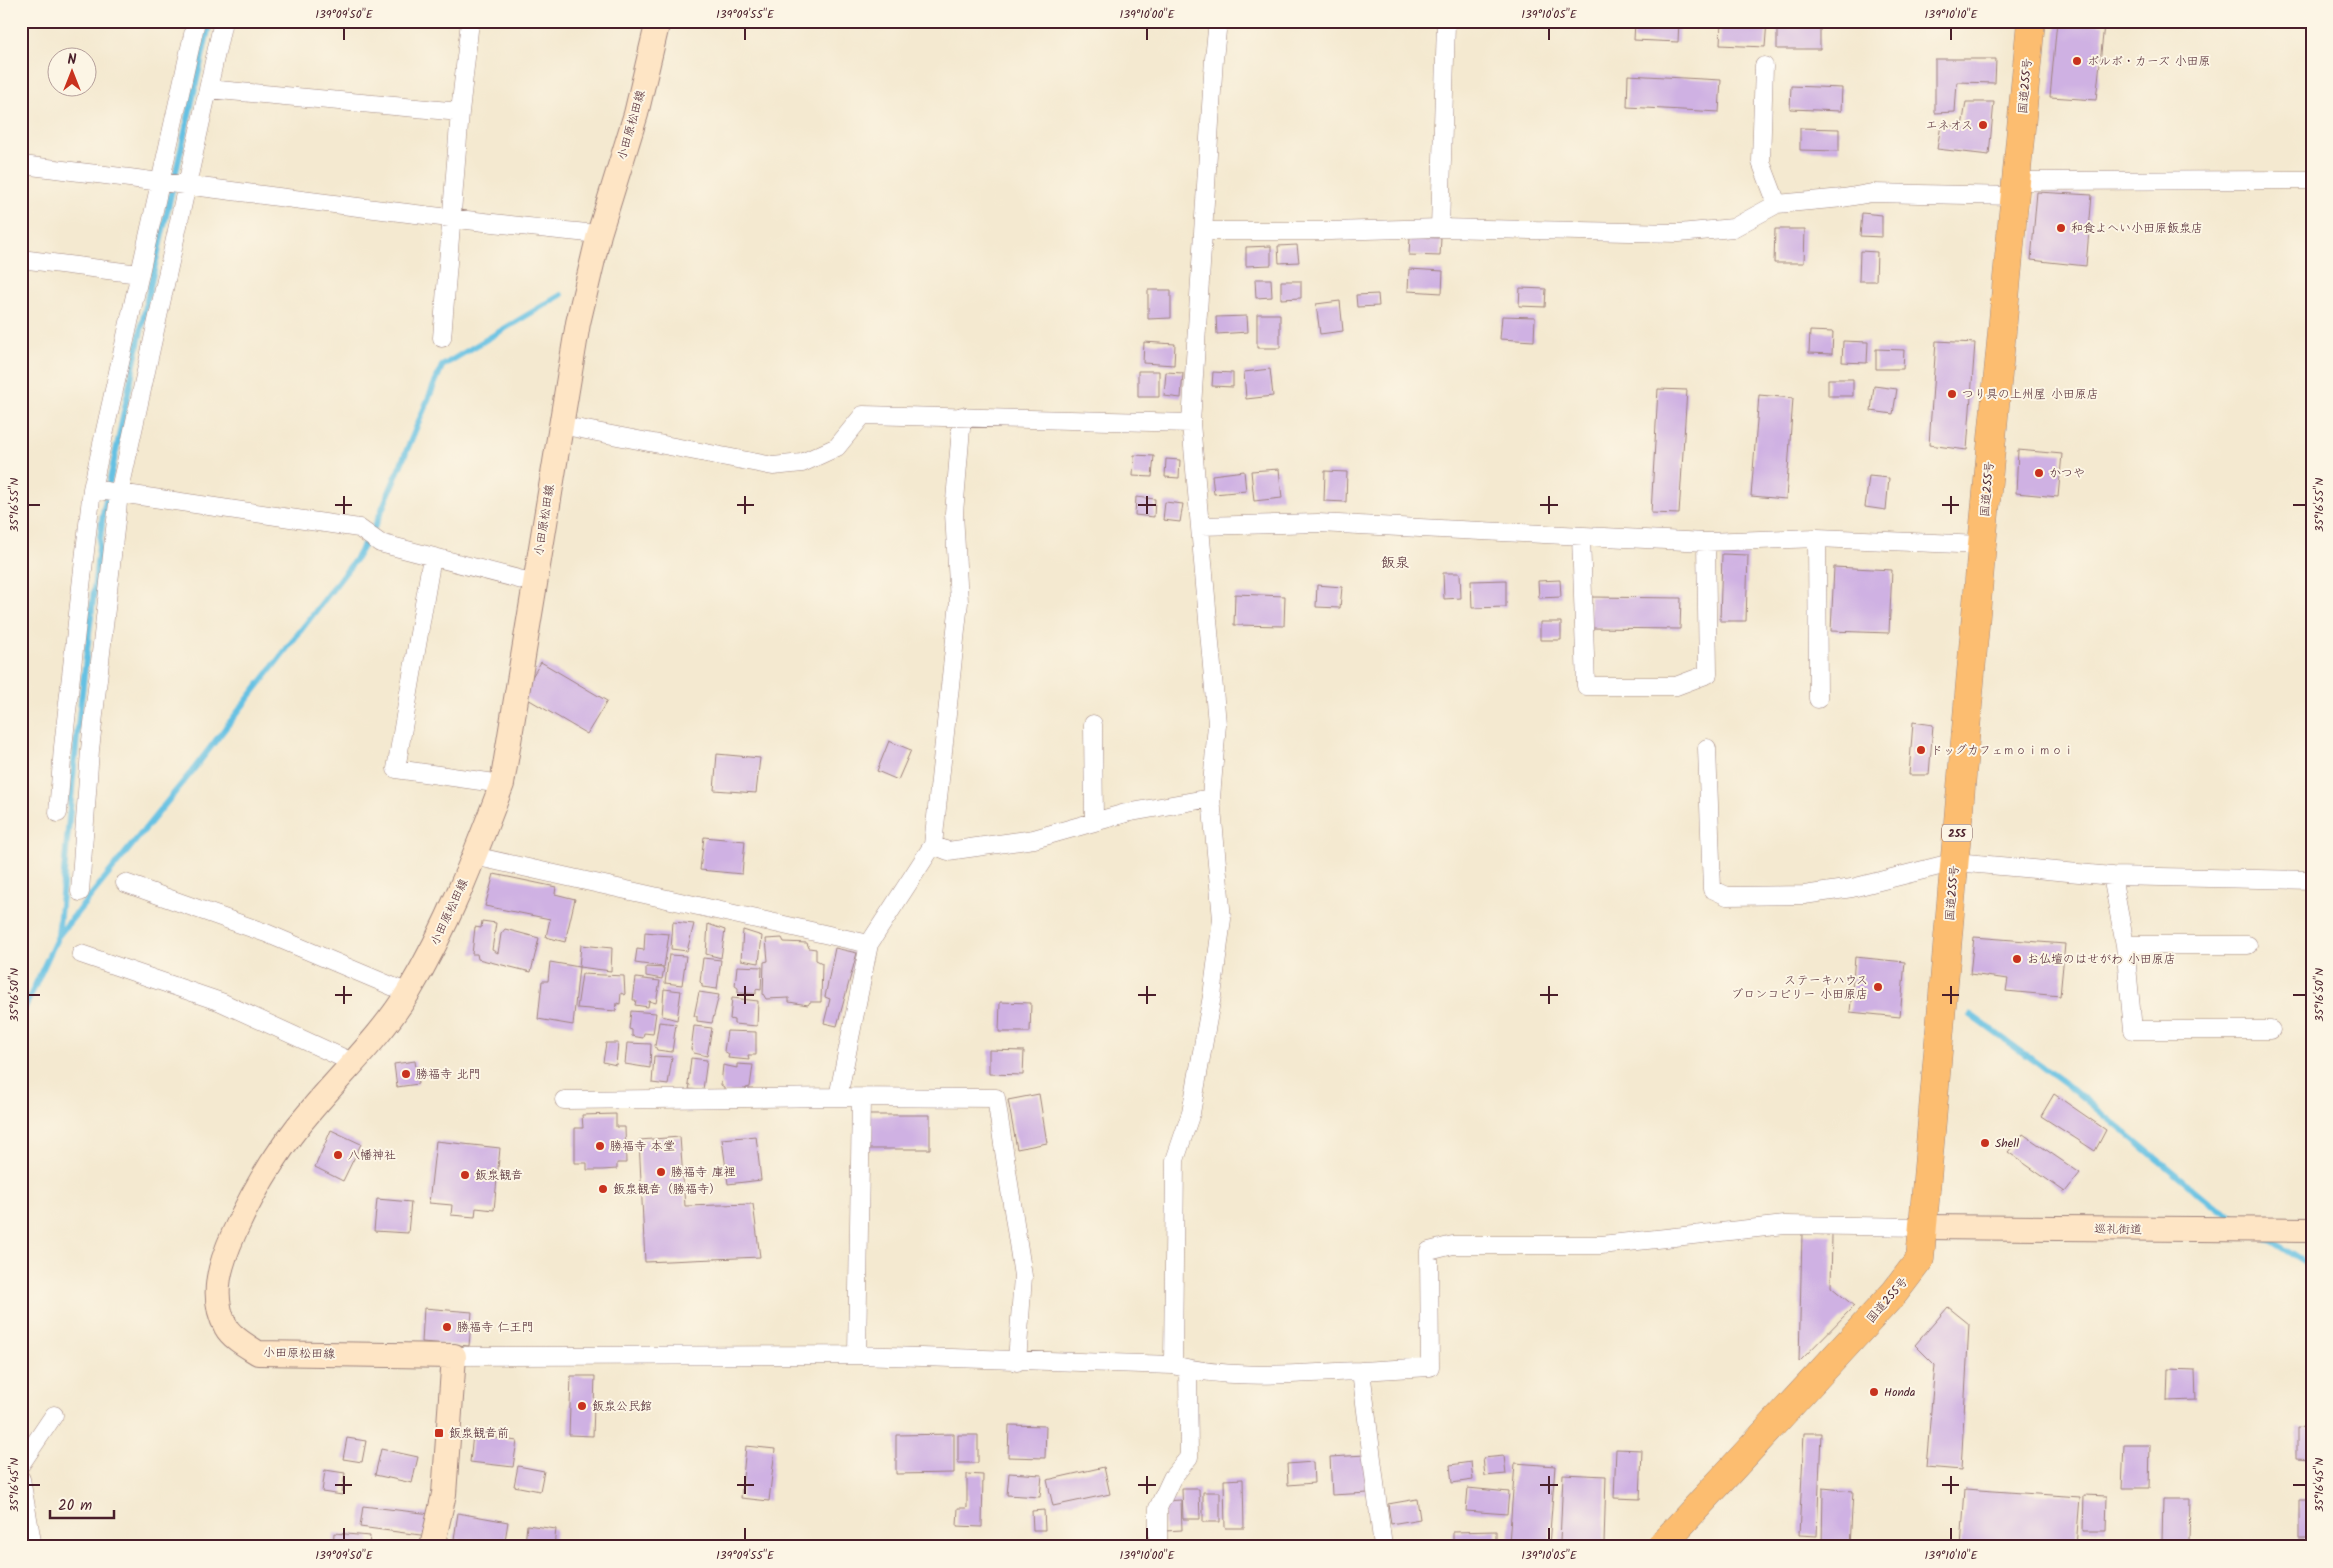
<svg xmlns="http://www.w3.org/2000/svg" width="2333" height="1568" font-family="Kalam,'Klee One',sans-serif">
<rect width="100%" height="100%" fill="#fcf5e5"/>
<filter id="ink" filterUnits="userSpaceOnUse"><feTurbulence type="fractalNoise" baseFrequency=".02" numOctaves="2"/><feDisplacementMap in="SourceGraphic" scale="10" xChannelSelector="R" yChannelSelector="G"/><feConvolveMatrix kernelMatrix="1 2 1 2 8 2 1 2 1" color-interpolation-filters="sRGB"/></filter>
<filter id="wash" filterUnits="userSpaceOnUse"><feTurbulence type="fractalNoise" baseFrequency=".0096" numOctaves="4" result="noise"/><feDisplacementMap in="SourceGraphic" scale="20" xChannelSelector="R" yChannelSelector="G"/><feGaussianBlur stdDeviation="1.12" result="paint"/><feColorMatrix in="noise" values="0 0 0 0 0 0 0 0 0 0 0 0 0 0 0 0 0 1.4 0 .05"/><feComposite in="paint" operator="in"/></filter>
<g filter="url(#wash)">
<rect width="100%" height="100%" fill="#f4e9d0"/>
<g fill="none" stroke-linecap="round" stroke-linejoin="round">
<path stroke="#65c1e3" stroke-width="6" d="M58,936L77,735L103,514L148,296L210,21
M1971,1015L2075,1091L2210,1203L2239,1221
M21,1016L58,936L193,770L355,560L376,524L442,366L561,295
M2265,1237L2312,1267"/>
</g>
<g id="blocks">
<path fill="#cfb1e3" d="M1635,21H1679L1678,42L1634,40Z
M1721,21H1767L1765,47L1720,45Z
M1777,21H1820V49H1777Z
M2057,21L2104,25L2096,100L2050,97Z
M1935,59H1996L1995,83L1957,82L1955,112L1935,113Z
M1628,75L1721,80L1719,112L1627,107Z
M1791,86L1842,88L1841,111L1790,109Z
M1966,102H1994L1989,155L1937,149L1941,125L1962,127Z
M1800,128L1839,129V151L1800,150Z
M2037,192L2092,195L2086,266L2031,260Z
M1862,213L1882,215V237L1860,236Z
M1775,229H1805L1804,263H1774Z
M1410,237L1441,238L1440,256L1409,255Z
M1297,245L1299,262L1279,263L1278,246Z
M1271,246V265L1246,266V247Z
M1860,251L1877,252L1876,281H1859Z
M1409,269L1443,271L1442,293L1408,291Z
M1255,279H1271L1272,297L1256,298Z
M1281,281H1301V298L1281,299Z
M1520,288L1546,289L1545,307L1519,306Z
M1148,290H1171V318L1148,319Z
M1378,294L1379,306L1357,307L1356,295Z
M1340,301L1343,331L1320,334L1316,304Z
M1257,314H1280V348H1257Z
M1247,316L1248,332L1217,334L1216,317Z
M1502,316L1535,317L1534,341L1500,339Z
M1810,331L1833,332L1832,354L1809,353Z
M1843,341L1868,342L1867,363L1842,362Z
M1936,341L1975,343L1967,450L1929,445Z
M1144,342L1175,344L1174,365L1143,363Z
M1876,349L1904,350L1903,369H1876Z
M1270,369L1273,396L1246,399L1244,372Z
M1138,371H1159V397H1138Z
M1166,372L1183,373L1181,398L1164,396Z
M1213,372L1233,373V387L1212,386Z
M1828,379H1853V396H1828Z
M1874,386L1897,389L1893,414L1871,411Z
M1658,389L1687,390L1679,514L1651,513Z
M1759,395L1793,398L1786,499L1751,496Z
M2018,450L2062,454L2058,497L2016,493Z
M1134,455L1154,456L1152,477L1133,476Z
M1166,459L1180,460L1179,478L1165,477Z
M1279,469L1282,498L1254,501L1251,471Z
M1244,471L1246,491L1214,494L1212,475Z
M1325,471L1347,472L1346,502L1324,501Z
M1869,476L1889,478L1886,510L1865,507Z
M1136,497L1155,499L1154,517L1135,515Z
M1165,502L1183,504L1180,522L1163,520Z
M1722,554L1748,555L1746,621H1720Z
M1834,567L1892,570L1889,633L1831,631Z
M1443,573H1460L1461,598L1444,599Z
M1506,580V607L1472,608L1471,581Z
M1560,580L1561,597L1539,598L1538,581Z
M1317,585L1342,587L1340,608L1316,607Z
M1235,594L1285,596L1284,626L1234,625Z
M1590,597L1681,598L1680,629L1590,628Z
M1540,622H1561V640H1540Z
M541,662L607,701L587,734L521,695Z
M1913,722L1933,725L1929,775H1909Z
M889,741L911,750L898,780L877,771Z
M717,754L760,758L756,793L714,790Z
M704,837L745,841L742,874L700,870Z
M494,874L556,887L555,894L575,899L565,942L546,937L550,919L485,906Z
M482,921L496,923L492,950L498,953L501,934L505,929L539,938L531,972L478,959L477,954H472L475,927L481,928Z
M673,922L694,924L687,951L671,949Z
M708,924L725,930L721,958L706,954Z
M743,930L762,936L759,963L741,960Z
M645,932L669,934L664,967L635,963L637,949L644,950Z
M1974,937L2065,944L2060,996L2006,991L2008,979L1970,974Z
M782,938L784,942L807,943L809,948L816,949V960L822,963L821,1002H810L808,1005L789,1002V998L766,999L763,994L764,962L768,961L766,939Z
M581,945L612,948L611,971L579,967Z
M835,948L857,953L837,1026L824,1023L830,999L825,997Z
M669,955L686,956L682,985L665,983Z
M1855,957L1905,962L1900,1017L1850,1012Z
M703,958L721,960L717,989L702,987V984L700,982Z
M550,962L579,967L573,1025L538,1019L542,981H548Z
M737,966L762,967L761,990L756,989V994L738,993V988L735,986Z
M646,967L664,968L662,979L646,976Z
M582,974L624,976L625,995L621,993L620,1004L617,1003L616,1011L577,1008Z
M636,978L660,981L656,1003L649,1001L648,1007L635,1005L636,1000H633Z
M664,989L681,991L677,1020L662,1016Z
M699,992L719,995L712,1023L697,1021V1016H694Z
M732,998L758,1001L757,1026L734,1024V1020L730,1019Z
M1000,1002L1031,1003L1030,1032H999Z
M631,1011L656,1013L653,1034L644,1033L643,1038L632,1036V1030L629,1029Z
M659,1022L676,1024L672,1052L657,1050L655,1046Z
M694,1026L712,1028L707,1056L694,1053L691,1049Z
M727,1031L756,1032V1055H748L749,1060L728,1058L729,1054L724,1051Z
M606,1043H618L616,1065L603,1062Z
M627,1043L651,1044L650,1068L625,1064Z
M989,1050L1024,1051L1023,1075L989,1074Z
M654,1056L672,1057L668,1085L652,1083Z
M691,1058L707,1060L703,1090L689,1089L690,1085L688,1084Z
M415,1061L418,1084L397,1087L394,1064Z
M737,1064L753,1065L750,1087L746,1088L745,1092H724V1087L721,1085L723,1065L737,1068Z
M1039,1094L1047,1143L1017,1149L1008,1100Z
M2054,1094L2106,1130L2095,1151L2041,1116Z
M616,1114V1127H625L626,1163H617V1169L602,1170H587V1163H575V1128H583L582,1115Z
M865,1115H930V1149H865Z
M331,1130L361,1144L343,1181L315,1167Z
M2023,1134L2080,1173L2065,1192L2008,1152Z
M756,1136L761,1180L728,1184L722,1139Z
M680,1137L685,1206L753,1204L760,1257L645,1262L639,1140Z
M436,1141L500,1148L494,1210L476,1208L475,1217L451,1215L452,1205L429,1203Z
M377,1199L411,1202L408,1233L374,1231Z
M1802,1234L1832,1235L1831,1287L1854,1306L1799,1362Z
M1948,1307L1969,1324L1961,1470L1926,1467L1935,1365L1915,1345Z
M424,1308L472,1312L469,1346L422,1342Z
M2168,1369L2195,1370L2196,1400L2167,1401Z
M571,1376H595L593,1436L569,1435Z
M1009,1425L1046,1426L1045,1458L1008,1457Z
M2297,1427L2312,1428V1459L2297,1458Z
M1804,1433H1821L1817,1536L1799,1535Z
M954,1434V1473L896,1474V1435Z
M473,1435L517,1441L513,1467L470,1462Z
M958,1435H978V1463H958Z
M347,1438L366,1441L362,1462L343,1459Z
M2124,1445H2150L2149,1488H2122Z
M746,1446L775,1449L769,1501L741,1498Z
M381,1449L418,1457L412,1483L375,1475Z
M1616,1449L1642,1450L1640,1499L1614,1498Z
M1365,1455L1368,1493L1332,1495L1330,1457Z
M1504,1456L1506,1474L1485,1476L1483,1458Z
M1313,1462L1314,1483L1288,1485L1287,1464Z
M1471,1462L1473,1480L1452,1483L1450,1465Z
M1515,1463L1555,1466L1549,1546L1509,1543Z
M518,1466L544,1471L540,1491L514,1486Z
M1104,1467L1110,1494L1053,1506L1047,1480Z
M325,1470L345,1473L342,1495L322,1492Z
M1009,1473L1042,1475L1040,1497L1007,1495Z
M967,1474L983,1475L982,1527L957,1526L958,1508H967Z
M1563,1474L1606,1476L1604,1544L1560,1542Z
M1243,1479L1244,1528H1225L1224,1480Z
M1468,1488L1509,1492L1507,1514L1466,1511Z
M1823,1488L1853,1491L1850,1547H1822Z
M1182,1489H1199L1200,1519H1183Z
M1965,1489L2080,1497L2076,1547H1961Z
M1203,1492H1220V1522H1203Z
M2084,1495L2107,1496L2106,1531H2083Z
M1417,1499L1420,1519L1391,1524L1388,1504Z
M2163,1499H2190L2189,1542H2162Z
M1181,1500L1182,1530L1165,1531L1164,1501Z
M2299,1500H2312V1538H2299Z
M363,1506L431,1514L428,1536L360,1527Z
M1044,1510L1045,1530H1033L1032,1511Z
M458,1513L508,1522L504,1547L454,1539Z
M527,1525L556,1529L554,1547L525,1544Z
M1496,1531V1547H1453V1532Z
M334,1533L370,1536L369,1547H333Z"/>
</g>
</g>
<g filter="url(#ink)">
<use href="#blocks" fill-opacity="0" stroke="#9f847e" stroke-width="1"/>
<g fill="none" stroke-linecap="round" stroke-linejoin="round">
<g stroke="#9f847e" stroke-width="19">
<path id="street" d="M1764,66L1761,162L1777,204
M208,89L460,112
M21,165C214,187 406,216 599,234
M2017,181L2312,180
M1440,228L1446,23
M1204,231H1330L1440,228L1679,233L1733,228L1777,204L1843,198L1872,193L2015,196
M21,259L139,274
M442,338L460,112L470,21
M962,416L954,513L959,602L933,845L869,944L838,1097L996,1098L1023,1276L1017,1362
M560,425L773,466L802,463L837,447L863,415L1191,423
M92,489L359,528L380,543L534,583
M1200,526L1318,523L1706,542L1817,538L1982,545
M1581,536L1586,686H1676L1708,674L1706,542
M1817,538L1818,699
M432,557L396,769L502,784
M1093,724L1094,822
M1707,748L1712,889L1727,896L1804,895L1852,888L1955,862L2112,876L2312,880
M58,813L63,747L92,489L196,21
M933,845L948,851L1034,839L1126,813L1211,798
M474,856L869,944
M2112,876L2125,945L2133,1030H2271
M125,883L266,933L408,993
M80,892L90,750L119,494L223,21
M2125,945H2248
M81,954L221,1002L354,1063
M564,1100L838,1097
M857,1355L861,1098
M454,1356L857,1355L1173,1365L1175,1160L1191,1113L1212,996L1222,919L1211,798L1217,724L1191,423L1214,59L1218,21
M1173,1365C1233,1381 1300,1373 1361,1371L1383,1547
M1361,1371L1430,1367L1429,1251L1453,1245H1601L1785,1225L1923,1227
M21,1464L54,1415
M21,1479L33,1547
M1158,1547V1508L1172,1478L1189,1457L1188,1369"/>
</g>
<g stroke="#9f847e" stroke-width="26">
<path id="secondary" d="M1923,1227L2312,1230
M432,1547L444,1494L454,1356L258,1353C247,1346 232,1338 226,1327C209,1295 221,1262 234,1233C255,1187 280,1146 313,1108C345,1070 383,1034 409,991C448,926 475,855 502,784L578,323L599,234L636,114L658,21"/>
</g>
<g stroke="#9f847e" stroke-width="29">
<path id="highway" d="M1660,1547L1895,1292L1920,1259L1982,545L2031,21"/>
</g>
<use href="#street" stroke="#fff" stroke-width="18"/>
<use href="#secondary" stroke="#fee5c5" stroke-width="24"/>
<use href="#highway" stroke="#fcbd6f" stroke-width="28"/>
</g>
</g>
<path fill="none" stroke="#4a1f2b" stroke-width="2" d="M344,28V40M745,28V40M1147,28V40M1549,28V40M1951,28V40M344,496V514M745,496V514M1147,496V514M1549,496V514M1951,496V514M28,505H40M335,505H352M737,505H754M1138,505H1156M1540,505H1558M1942,505H1959M2293,505H2306M344,986V1004M745,986V1004M1147,986V1004M1549,986V1004M1951,986V1004M28,995H40M335,995H352M737,995H754M1138,995H1156M1540,995H1558M1942,995H1959M2293,995H2306M344,1476V1494M745,1476V1494M1147,1476V1494M1549,1476V1494M1951,1476V1494M28,1485H40M335,1485H352M737,1485H754M1138,1485H1156M1540,1485H1558M1942,1485H1959M2293,1485H2306M344,1528V1540M745,1528V1540M1147,1528V1540M1549,1528V1540M1951,1528V1540"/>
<g fill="#c8321e" stroke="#fcf5e5" stroke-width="2">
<circle cx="2077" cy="61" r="5"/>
<circle cx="1983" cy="125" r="5"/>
<circle cx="2061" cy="228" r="5"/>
<circle cx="1952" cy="394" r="5"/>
<circle cx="2039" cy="473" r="5"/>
<circle cx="1921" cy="750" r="5"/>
<circle cx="2017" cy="959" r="5"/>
<circle cx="1878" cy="987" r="5"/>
<circle cx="406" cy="1074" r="5"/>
<circle cx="1985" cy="1143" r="5"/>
<circle cx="600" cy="1146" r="5"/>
<circle cx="338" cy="1155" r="5"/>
<circle cx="661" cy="1172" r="5"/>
<circle cx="465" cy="1175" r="5"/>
<circle cx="603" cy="1189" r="5"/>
<circle cx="447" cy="1327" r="5"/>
<circle cx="1874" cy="1392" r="5"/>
<circle cx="582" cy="1406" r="5"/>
<rect x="434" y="1428" width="10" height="10" rx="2.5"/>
</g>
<g text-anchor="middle" stroke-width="4" stroke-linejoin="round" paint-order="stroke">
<rect fill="#fcf5e5" stroke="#7f5f63" stroke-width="1" x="1942" y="824.5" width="30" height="17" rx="4"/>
<g font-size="11" font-weight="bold" fill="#4a1f2b">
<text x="1957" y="837">255</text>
</g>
<g font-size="12" fill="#4a1f2b" stroke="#fcf5e5" text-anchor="start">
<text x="2087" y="65">ボルボ・カーズ 小田原</text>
<text x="1973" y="129" text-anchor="end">エネオス</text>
<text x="2071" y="232">和食よへい小田原飯泉店</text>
<text x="1962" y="398">つり具の上州屋 小田原店</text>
<text x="2049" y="477">かつや</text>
<text x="1931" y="754">ドッグカフェｍｏｉｍｏｉ</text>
<text x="2027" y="963">お仏壇のはせがわ 小田原店</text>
<text x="1868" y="984" text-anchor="end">ステーキハウス<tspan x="1868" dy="14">ブロンコビリー 小田原店</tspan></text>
<text x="416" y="1078">勝福寺 北門</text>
<text x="1995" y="1147">Shell</text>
<text x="610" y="1150">勝福寺 本堂</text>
<text x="348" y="1159">八幡神社</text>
<text x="671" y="1176">勝福寺 庫裡</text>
<text x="475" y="1179">飯泉観音</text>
<text x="613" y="1193">飯泉観音（勝福寺）</text>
<text x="457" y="1331">勝福寺 仁王門</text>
<text x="1884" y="1396">Honda</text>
<text x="592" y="1410">飯泉公民館</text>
<text x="449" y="1437">飯泉観音前</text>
</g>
<g font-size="12" fill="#4a1f2b" stroke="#fcf5e5">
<text transform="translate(2025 86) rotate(-85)" y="4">国道255号</text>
<text transform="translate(631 125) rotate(-74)" y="4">小田原松田線</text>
<text transform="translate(1987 489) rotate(-85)" y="4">国道255号</text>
<text transform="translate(544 520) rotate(-81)" y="4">小田原松田線</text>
<text transform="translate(1952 893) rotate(-85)" y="4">国道255号</text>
<text transform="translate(449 912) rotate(-65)" y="4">小田原松田線</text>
<text transform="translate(2118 1229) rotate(1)" y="4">巡礼街道</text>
<text transform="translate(1887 1300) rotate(-49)" y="4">国道255号</text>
<text transform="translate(299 1353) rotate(1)" y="4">小田原松田線</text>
</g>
<g font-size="14" fill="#4a1f2b" stroke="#fcf5e5">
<text x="1395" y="567">飯泉</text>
</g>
</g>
<rect width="2333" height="1568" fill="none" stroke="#fcf5e5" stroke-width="55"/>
<g transform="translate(72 72)"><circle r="24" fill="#fcf5e5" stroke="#b59f9b"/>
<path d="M0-4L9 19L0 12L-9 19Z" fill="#c8321e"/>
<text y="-8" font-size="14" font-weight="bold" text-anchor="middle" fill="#4a1f2b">N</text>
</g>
<path d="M50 1510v8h64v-8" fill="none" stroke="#4a1f2b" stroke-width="2.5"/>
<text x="58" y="1510" font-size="15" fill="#4a1f2b" stroke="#fcf5e5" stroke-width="4" paint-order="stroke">20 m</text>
<rect x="28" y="28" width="2278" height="1512" fill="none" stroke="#4a1f2b" stroke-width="2"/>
<g font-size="12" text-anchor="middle" fill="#4a1f2b">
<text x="344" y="18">139°09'50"E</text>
<text x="745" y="18">139°09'55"E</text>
<text x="1147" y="18">139°10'00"E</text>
<text x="1549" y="18">139°10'05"E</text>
<text x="1951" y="18">139°10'10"E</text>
<text transform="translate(14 505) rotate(-90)" y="4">35°16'55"N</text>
<text transform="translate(2319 505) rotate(-90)" y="4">35°16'55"N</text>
<text transform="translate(14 995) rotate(-90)" y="4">35°16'50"N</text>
<text transform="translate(2319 995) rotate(-90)" y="4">35°16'50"N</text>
<text transform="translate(14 1485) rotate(-90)" y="4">35°16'45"N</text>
<text transform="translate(2319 1485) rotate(-90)" y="4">35°16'45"N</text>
<text x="344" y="1559">139°09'50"E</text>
<text x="745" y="1559">139°09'55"E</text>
<text x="1147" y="1559">139°10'00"E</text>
<text x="1549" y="1559">139°10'05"E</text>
<text x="1951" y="1559">139°10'10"E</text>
</g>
</svg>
